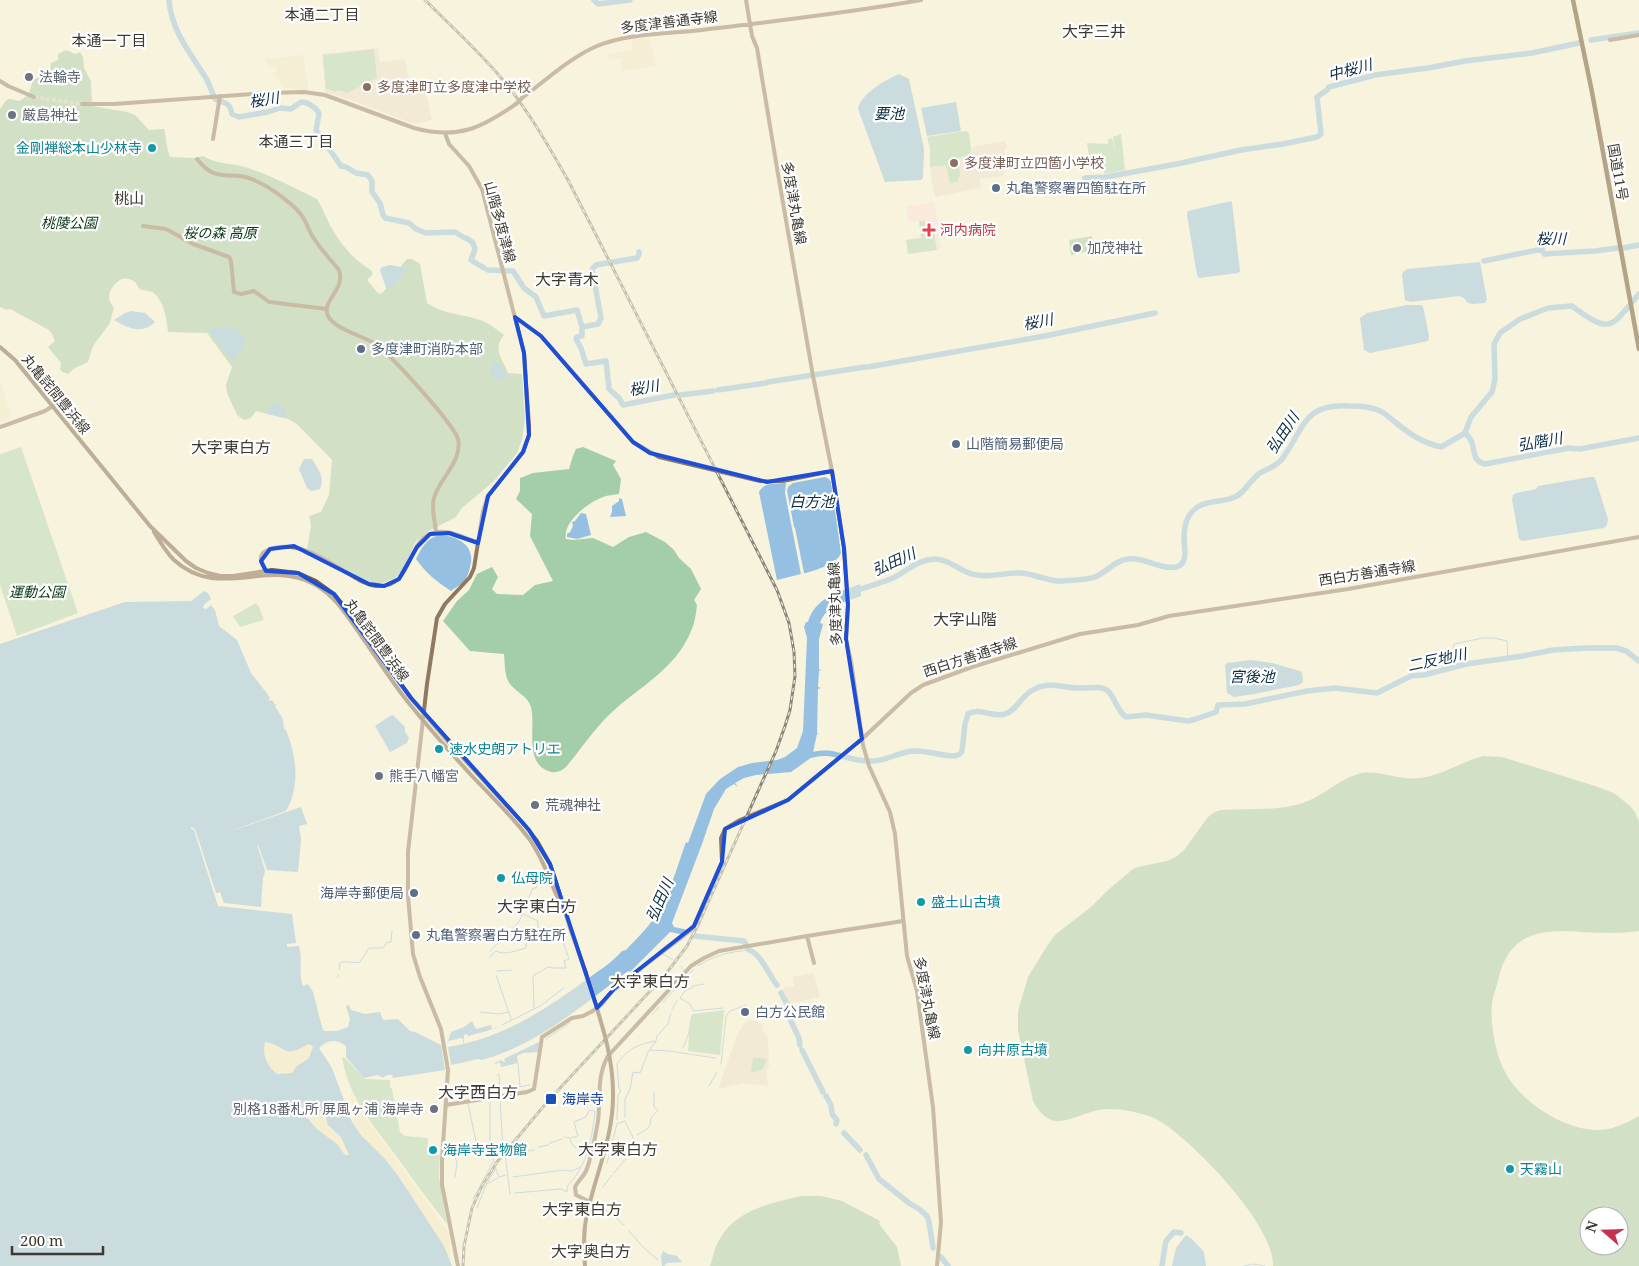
<svg xmlns="http://www.w3.org/2000/svg" width="1639" height="1266" font-family="'Noto Serif','Noto Sans JP',serif">
<rect width="100%" height="100%" fill="#f7f3dc"/>
<path fill="#eee8ca" d="M650,38L655,66L621,71V58L609,60L608,54L633,50L631,39Z
M303,55L309,90L285,88L274,74L277,73V67H269L266,61L267,59Z
M0,382L12,417L0,422Z"/>
<path fill="#eae1cc" d="M378,48L380,62L405,59L410,88L424,86L432,120L414,124L357,102L325,92L322,54Z
M966,131L969,133L971,149L976,146L1006,141L1007,149L1004,150L1006,162L1002,163L1004,172L1003,176L980,179L981,188L935,197L932,182L930,166V148L927,137Z
M814,973L820,997L788,1004L782,991L783,988L794,986L793,977Z
M749,1020L756,1021L763,1025L762,1029L768,1039L769,1067L766,1071L768,1086L742,1083L718,1089L737,1035L744,1024Z"/>
<path fill="#fce1e0" d="M934,201L941,249L908,254L906,240L921,237L919,221L909,223L906,206L925,204Z"/>
<path fill="#b0d7b5" d="M374,49L377,78C367,84 357,87 348,93L338,90L336,92L326,89L323,55Z
M966,131L969,133L971,149L970,153L966,156L958,158L960,175L958,179V182L950,183L946,165L930,167V148L927,137Z
M1121,134L1125,170L1104,174L1102,153L1089,155L1087,143L1108,144V140L1112,138L1115,152L1113,137Z
M919,221H932L937,250L908,254L906,240L921,238Z
M21,447L78,613L17,636L0,585V454Z
M256,603L259,607L264,620L240,627L233,616Z
M724,1010L720,1055L688,1051L689,1034L693,1014Z
M342,1057L346,1059L365,1079L390,1080V1087L392,1089L400,1132L405,1136L428,1138L427,1155H440L439,1177L447,1224C429,1202 413,1179 396,1156C372,1123 349,1099 342,1057Z
M753,1057L767,1059L763,1069L751,1073Z"/>
<path fill="#a4cdaa" fill-rule="evenodd" d="M66,50L75,54L80,52L83,57L84,68L91,81L92,106L127,112L135,115L149,130L164,129C167,139 166,148 170,157L194,158L203,156C221,166 231,162 248,168C272,176 294,188 317,199C322,207 325,215 329,223C338,241 354,261 371,270L373,274L367,280L377,292L381,294C392,284 397,269 407,259H412L420,264L427,303C443,314 463,314 480,320C489,323 496,329 504,335C492,349 503,360 508,373L522,374L525,420L522,440L517,453L494,481L462,508L456,517L429,531L416,541L402,571L395,578L386,582L376,584L352,574L307,549L311,526L309,516L321,512L329,495L332,460L297,424L288,419L256,411L251,418L244,420L237,415L227,393L226,385L232,367L207,333L168,332C167,320 164,299 152,292C148,290 141,292 138,287C137,285 136,283 134,281C130,279 126,278 122,279C111,284 104,299 114,307L110,323L93,346L88,362L75,368L68,374L62,372L60,369L61,363L48,347L55,341L52,334L49,330L10,309L7,310L0,307V109C9,95 8,99 20,101L29,94L33,80L50,72L51,63L58,60V54Z
M1092,236L1094,250L1071,255L1069,240Z
M583,447L616,461L613,465L621,479L619,494C614,495 608,495 603,497C589,502 562,522 566,539L573,540L593,538L613,547L629,537L646,532L665,542L674,550L679,558L691,569L701,589L694,600L697,605C696,613 695,623 691,631C676,669 639,687 611,713C594,729 581,749 566,767C561,771 556,774 548,771C524,762 536,726 531,707C528,696 516,692 510,684C504,676 505,663 504,654L470,651L443,621L457,601L469,590L477,574L492,567L498,577L492,589L497,594L523,595L535,585L553,581L530,536L532,514L516,499L520,491V478L533,473L569,469L573,456L576,449Z
M1483,756L1502,757L1595,786L1614,793L1630,806L1635,812L1639,822V931C1630,932 1621,933 1612,933C1586,934 1550,926 1526,938C1509,947 1502,963 1498,981C1496,988 1493,996 1492,1003C1490,1024 1495,1051 1504,1070C1519,1101 1564,1131 1600,1130C1614,1129 1627,1123 1639,1116V1266H1273C1275,1225 1192,1140 1158,1120C1149,1115 1138,1113 1129,1111C1119,1109 1109,1108 1098,1110C1071,1116 1052,1136 1033,1101L1018,1030V1011L1028,977L1047,946L1056,934L1091,907L1108,890L1133,869L1138,867L1167,861L1176,857L1184,850L1208,817L1215,812L1221,810C1249,808 1281,812 1308,801C1325,794 1340,779 1358,774C1378,768 1398,781 1419,778C1441,776 1461,762 1483,756ZM1589,1216H1619V1246H1589Z
M802,1196H821L842,1201L880,1221L879,1224L897,1247L901,1266H710C713,1257 715,1245 721,1237C737,1210 773,1202 802,1196Z"/>
<path fill="#f3e9c3" d="M265,1042C275,1044 283,1053 292,1052C300,1051 304,1045 311,1044L313,1046L309,1058L304,1059C301,1065 295,1068 292,1074H277C266,1064 262,1058 265,1042Z
M351,1091L355,1103L449,1233L450,1260L399,1176L355,1127Z
M300,1107H309L324,1112L327,1123L341,1137L349,1155H345L340,1147L317,1129L301,1110Z"/>
<path fill="#96c0e2" fill-rule="evenodd" d="M899,74L909,79L924,149L923,178L921,180L885,182L858,109C861,93 886,80 899,74Z
M956,102L961,131L927,136L921,108Z
M1231,201L1232,203L1240,271L1238,273L1199,278L1197,275L1187,215L1188,211Z
M1480,262L1487,300L1485,303C1477,303 1468,307 1464,298L1459,296L1410,302L1405,300L1402,275L1403,272L1407,269Z
M390,265L407,268L393,287L386,288L380,270L382,267Z
M1407,305H1420L1423,306L1429,336L1428,341L1370,353L1364,350L1360,318L1367,313Z
M131,311L145,313L155,322C143,335 127,328 114,320L125,313Z
M232,327L238,330L245,339L242,349L232,362L209,331L214,328Z
M493,360L500,365L508,377L498,380L492,378L490,372Z
M273,403H277L286,409L285,418L267,414L270,405Z
M304,459H312C318,469 325,477 320,489L311,491L307,488L299,469Z
M825,477L829,479L831,482L841,553C836,565 818,569 806,573H804L795,528L794,527L787,491L788,487L793,483Z
M1590,477H1594L1596,481L1608,519L1607,525L1604,528L1522,541L1519,539L1512,499L1513,495L1516,493L1536,489L1538,486Z
M786,483L785,493L801,574L777,580L759,492C764,482 775,484 786,483Z
M619,498L622,499L626,516L610,517L612,512V506L619,501Z
M581,513L586,514L591,535L577,539L567,537V534L570,532L573,526L572,522L575,521Z
M442,535C460,537 476,547 470,567C469,571 468,575 466,579C463,584 456,587 451,591C437,582 426,573 416,559C422,547 428,536 442,535Z
M860,584L861,596C845,602 826,605 820,623L823,624L819,639V669L821,670L819,671L818,687L821,688L818,689L817,733H819L817,734L812,757L791,772L756,775L744,778L735,783L738,787L734,784L726,789L714,809L702,844L672,923L674,927L672,930L630,972L628,971C583,1005 537,1045 482,1060L478,1059L451,1065L448,1047C502,1038 542,1012 586,980C598,971 612,963 622,951L626,950C638,937 652,924 660,908C672,887 678,864 686,842L688,843L706,794L720,779L738,767L752,763L777,760L785,757L797,748L803,731L807,638L804,627L806,622H808C815,598 838,592 860,584Z
M204,591L208,593L211,599L204,605L203,608L206,609L211,605L215,610L219,626L237,640L251,673L269,696L270,698L268,701L272,700L275,705L280,703L275,706L283,719L284,729L286,730C296,755 301,786 286,811L225,833L301,807L307,824L299,826L301,840L298,872L267,870L258,845H257L265,870L264,876L263,877L261,907L224,903L220,892L216,893L195,829L191,827V829L194,830L218,906L292,914L296,943L287,944V947L299,946C303,961 298,973 303,986L308,984L313,992L322,1027L324,1031H337L348,1027L350,1019L346,1006L349,1005L351,1010L365,1014L380,1012L383,1020L398,1019L410,1031L415,1032L441,1045L445,1070L393,1078L392,1075C389,1074 385,1075 383,1078L378,1075L364,1078L346,1057V1046C336,1038 327,1040 319,1048L332,1068L352,1122L361,1135L385,1159L399,1177L444,1246L452,1266H0V644L125,602L191,601ZM265,1042C287,1046 283,1060 308,1044L313,1046L309,1058L297,1066L292,1073L277,1074C267,1065 262,1056 265,1042ZM301,1107L310,1108L324,1112L328,1125L341,1137L349,1155H345L337,1144L317,1129L300,1110Z
M1251,660L1272,663L1300,671L1302,673L1303,682L1299,685L1254,694L1234,697L1227,693L1225,665L1227,663Z
M393,715L405,727V732L409,738L407,743L390,752L375,726L390,716Z
M472,1021L476,1029L491,1025L492,1029L502,1025C490,1031 479,1033 468,1036L467,1034L464,1035V1039L461,1038L448,1041L451,1032L464,1027Z
M539,1042L538,1052L523,1053L517,1056L518,1063L501,1067L500,1062L496,1064L494,1063L502,1060L503,1062H505L504,1059Z
M1186,1235L1192,1239L1204,1252L1206,1266H1172L1176,1248Z
M663,1251L668,1254L677,1256L682,1262L667,1263L664,1266H662L661,1256Z"/>
<g fill="none" stroke-linecap="round" stroke-linejoin="round">
<path stroke="#96c0e2" stroke-width="1" d="M1453,668C1457,660 1451,652 1454,644L1483,638H1494L1507,641L1508,658
M525,907L533,888H536L541,874
M490,951L518,923L523,914L538,921C537,927 539,931 544,935
M663,954L673,960
M490,957L496,951C505,956 517,950 526,948V944L530,941L544,938V935L559,930L569,959L564,961L566,968H555L548,967L533,976L534,1008
M680,966L683,969
M698,966C714,955 730,952 749,950
M339,970L340,963C345,960 354,964 360,962L369,948H383L387,942H391L392,931
M497,971L512,970
M496,975L511,1019
M338,977V975
M628,981L637,974
M704,984L692,986L693,987L685,991L680,998L690,1004L693,1011L723,1008
M616,991L624,984
M662,1003L693,970
M672,1009L677,1001
M480,1012L499,1014L509,1012
M586,1013L595,1007
M652,1015L659,1007
M502,1025L540,1006L564,988
M463,1039L464,1044
M546,1039L570,1023
M683,1048L689,1033L692,1015
M650,1050L669,1051L715,1058
M518,1063L520,1086
M721,1064L726,1016L730,1011L746,1005
M497,1075L499,1074L500,1090L530,1085
M709,1086L717,1072
M500,1099L503,1150
M467,1100L490,1095
M490,1100V1143
M468,1104L477,1146L490,1144L494,1162
M625,1117V1099L630,1089L633,1072L640,1073L641,1071L648,1052L656,1041L657,1036L668,1024L671,1013
M617,1119L618,1096L621,1091L619,1089L617,1063C630,1048 636,1045 655,1041
M637,1135L647,1129L650,1125L651,1118L658,1110L654,1107V1092
M570,1139C572,1148 579,1149 586,1153
M538,1147L548,1145L550,1143L562,1139
M505,1154L510,1194
M510,1154L534,1150
M607,1163L617,1124L625,1121C629,1132 637,1138 633,1150L614,1173
M495,1167L499,1177L506,1175
M455,1177L457,1163L455,1157L473,1145
M513,1177L563,1170L572,1171L581,1167
M487,1184L498,1178
M603,1187L612,1175
M515,1193L561,1189L567,1192V1187C570,1182 574,1179 577,1174C589,1156 593,1132 595,1111L589,1110L586,1117L574,1122L578,1136L570,1138L565,1137
M473,1199L493,1162
M595,1203L609,1212
M477,1208L486,1185L496,1168
M615,1217L624,1225
M629,1231L645,1249L658,1260
M1244,1266L1253,1264L1265,1266"/>
<path stroke="#96c0e2" stroke-width="5.5" d="M169,0C171,30 190,53 206,78C209,84 212,92 215,99C226,104 229,101 232,114L239,117L268,112L280,108L291,109L301,102C308,102 317,108 319,114L316,130L341,166L346,167L356,173L368,175L372,181V192L380,203L383,215L385,218L409,223L416,229L426,233L455,232L463,237L468,239L473,243L475,249L471,260L484,268
M594,0L598,4L630,0
M1591,40L1639,33
M1085,178L1106,177L1177,164L1241,150L1283,144L1317,137L1321,134L1317,97L1327,90L1329,87L1375,75L1428,68L1465,61L1532,53L1579,43
M1623,248L1639,245
M1484,261L1542,249L1544,254L1595,251L1618,248
M488,270L513,271L524,288L536,297L544,316L577,310L582,327V336L577,337L576,339L581,348L586,364L606,361L609,389L619,398L623,405L674,395
M582,327L598,324L601,318L592,269L596,265L637,258L639,255V252
M868,367L1045,336L1155,313
M768,382L865,367
M718,390L766,383
M680,395L713,391
M1465,433C1479,444 1468,460 1485,464L1569,448L1580,449L1639,438
M854,591C867,587 881,583 893,578C907,571 917,560 934,559C949,559 958,570 972,574C988,579 1005,572 1021,573C1034,574 1045,580 1058,581C1064,581 1071,580 1077,580C1083,579 1090,579 1095,577C1107,572 1115,560 1128,559C1145,557 1161,570 1176,567C1189,564 1184,547 1184,538C1184,530 1185,522 1189,516C1201,495 1227,507 1242,492C1248,486 1253,478 1260,473C1268,468 1276,467 1282,459C1305,428 1303,403 1350,406C1359,406 1372,407 1380,411C1385,413 1391,419 1395,422C1411,435 1421,442 1441,447L1465,433L1471,417L1492,392L1495,379L1494,344L1500,333L1520,319L1548,308L1572,306C1611,335 1610,328 1639,294
M805,757C834,746 844,762 872,761C886,761 899,752 913,751C927,750 941,756 955,756L960,754L962,751L965,724L968,714C981,707 992,718 1005,714C1016,711 1021,697 1031,691C1049,680 1061,688 1079,688C1089,689 1101,684 1109,692C1116,700 1117,711 1126,717L1146,715L1188,721L1196,719L1216,712L1218,705L1245,704L1307,691L1335,688L1377,693L1411,676L1424,675L1466,664L1523,656L1553,650L1586,648H1616L1626,651L1639,661
M665,928L684,932
M694,936L744,941L749,950C761,954 769,975 777,985
M781,993L787,1004L788,1015L799,1038L800,1045
M802,1050L823,1092
M826,1096L831,1105L832,1114L837,1120L836,1124
M844,1133L860,1150
M866,1155L879,1179L909,1203L919,1209L927,1216L929,1222L933,1248
M941,1257L948,1266
M1162,1266L1165,1246L1166,1241L1174,1232L1181,1233"/>
<path stroke="#d2ceba" stroke-width="4" stroke-dasharray="4 2" stroke-linecap="butt" d="M34,97L82,104"/>
<path stroke="#907861" stroke-width="4" d="M746,0L752,36L757,48L778,174L813,376L832,471L844,548L848,605L846,639L851,661L863,745L869,766L890,812L895,834L907,956L917,991L933,1107L941,1222L937,1266
M1610,40L1639,35
M0,81L8,86L34,97
M522,98C545,81 571,57 597,46C628,33 669,34 702,30C775,21 848,13 921,0
M82,104H114L265,93L304,92L325,95L414,128C458,140 481,128 516,104
M445,133L449,144L469,166L482,189L524,353L529,426V435L523,452L488,496L483,511L474,568L470,577L445,604L437,618L427,684L408,852V896L413,954L420,977L441,1029L448,1070L442,1160V1185L458,1266
M213,139L220,96
M197,159C218,186 231,168 256,181C270,187 297,206 304,219C308,226 310,234 315,240C322,251 331,260 339,270C346,290 321,300 328,316C334,328 359,335 370,341C376,345 383,350 388,355C402,368 454,425 458,439C463,461 439,479 434,498C431,509 435,521 436,532
M143,226L166,229L193,244L229,257L231,261L234,292L241,294L254,291L269,302L327,309
M515,317L541,336L633,442L659,457L760,481H783L832,471
M0,427L45,411L53,406
M267,573C263,567 257,558 264,552C267,550 271,549 274,548C302,541 328,562 351,575C359,580 367,585 376,586C416,589 404,536 437,532C451,530 465,539 478,542
M807,936L903,921
M446,1105L527,1092L534,1089L542,1037L572,1018L583,1016L593,1011L602,1004L614,989L690,931L694,926L722,862L721,838L725,829L740,820L788,800L862,739L911,693L923,685L972,667L1080,634L1138,625L1169,616L1348,589L1639,537
M590,1202L576,1195L575,1187C578,1181 583,1177 586,1171C592,1156 595,1137 598,1121C601,1099 596,1077 608,1056L691,966L704,958L719,951L807,936L814,963"/>
<path stroke="#785c3f" stroke-width="4" d="M0,347L15,360L150,526L186,561L196,568L208,573L220,576H233L272,570L298,573L316,581L334,594L353,617L411,698L449,743L523,823L537,841L550,864L555,879L570,928L586,973
M154,532C160,542 166,552 174,560C219,601 267,558 314,584C336,596 348,617 362,637C377,658 391,681 408,702C428,727 450,752 472,776C492,797 513,817 530,840C544,861 552,885 562,909
M585,1266C584,1250 583,1235 586,1219C594,1178 613,1139 613,1097"/>
<path stroke="#634421" stroke-width="4.5" d="M1573,0L1592,92L1639,349"/>
<g stroke="#8b8879" stroke-width="3">
<path id="rail" d="M425,0C449,24 475,48 497,73C526,106 548,145 569,182L777,590L789,623L794,652L795,676L790,710L785,726L776,751L698,925L687,946L665,975L548,1101L497,1162L482,1186L472,1208L464,1246L463,1266"/>
</g>
<use href="#rail" stroke="#fff" stroke-width="1" stroke-dasharray="4" stroke-linecap="butt"/>
<path stroke="#907861" stroke-width="4" d="M516,104L522,98"/>
<path stroke="#785c3f" stroke-width="4" d="M586,973C598,1014 614,1053 613,1097"/>
</g>
<path d="M0 0H1639V1266H0ZM515,317L541,336L633,442L650,453L767,482L832,471L844,548L848,605L846,639L862,739L788,800L725,829L722,862L694,926L614,989L597,1008L550,864L529,830L411,698L334,594L298,573L266,571L261,561L270,549L294,546L369,584L384,586L399,579L417,547L430,534L449,533L478,543L488,496L523,452L529,435L524,353Z" fill="#f7f3dc" fill-opacity=".55" fill-rule="evenodd"/>
<path fill="none" stroke="#1d4ed8" stroke-width="4" stroke-linejoin="round" d="M515,317L541,336L633,442L650,453L767,482L832,471L844,548L848,605L846,639L862,739L788,800L725,829L722,862L694,926L614,989L597,1008L550,864L529,830L411,698L334,594L298,573L266,571L261,561L270,549L294,546L369,584L384,586L399,579L417,547L430,534L449,533L478,543L488,496L523,452L529,435L524,353Z"/>
<g fill="#6b7280" stroke="#fff" stroke-width="2">
<circle cx="29" cy="77" r="5"/>
<circle cx="12" cy="115" r="5"/>
<circle cx="1077" cy="248" r="5"/>
<circle cx="379" cy="776" r="5"/>
<circle cx="535" cy="805" r="5"/>
<circle cx="434" cy="1109" r="5"/>
</g>
<g fill="#8d6e63" stroke="#fff" stroke-width="2">
<circle cx="367" cy="87" r="5"/>
<circle cx="954" cy="163" r="5"/>
</g>
<g fill="#0f9aa8" stroke="#fff" stroke-width="2">
<circle cx="152" cy="148" r="5"/>
<circle cx="439" cy="749" r="5"/>
<circle cx="501" cy="878" r="5"/>
<circle cx="921" cy="902" r="5"/>
<circle cx="968" cy="1050" r="5"/>
<circle cx="433" cy="1150" r="5"/>
<circle cx="1510" cy="1169" r="5"/>
</g>
<g fill="#5c6f8a" stroke="#fff" stroke-width="2">
<circle cx="996" cy="188" r="5"/>
<circle cx="361" cy="349" r="5"/>
<circle cx="956" cy="444" r="5"/>
<circle cx="414" cy="893" r="5"/>
<circle cx="416" cy="935" r="5"/>
<circle cx="745" cy="1012" r="5"/>
</g>
<path fill="#e0444e" stroke="#fff" stroke-width="2" d="M926.5 222.5h5v5h5v5h-5v5h-5v-5h-5v-5h5z"/>
<rect fill="#1a4fb4" stroke="#fff" stroke-width="2" x="545" y="1093" width="12" height="12" rx="2.5"/>
<g text-anchor="middle" stroke-width="4.5" stroke-linejoin="round" paint-order="stroke">
<g font-size="14" fill="#3c3a31" stroke="#fff">
<text transform="translate(669 22) rotate(-7)" y="5">多度津善通寺線</text>
<text transform="translate(1618 172) rotate(80)" y="5">国道11号</text>
<text transform="translate(794 203) rotate(80)" y="5">多度津丸亀線</text>
<text transform="translate(500 222) rotate(75)" y="5">山階多度津線</text>
<text transform="translate(56 394) rotate(51)" y="5">丸亀詫間豊浜線</text>
<text transform="translate(1367 573) rotate(-9)" y="5">西白方善通寺線</text>
<text transform="translate(835 604) rotate(-92)" y="5">多度津丸亀線</text>
<text transform="translate(377 640) rotate(54)" y="5">丸亀詫間豊浜線</text>
<text transform="translate(970 657) rotate(-18)" y="5">西白方善通寺線</text>
<text transform="translate(927 998) rotate(79)" y="5">多度津丸亀線</text>
</g>
<g font-size="14" fill="#5b616d" stroke="#fff" text-anchor="start">
<text x="39" y="82">法輪寺</text>
<text x="22" y="120">厳島神社</text>
<text x="1087" y="253">加茂神社</text>
<text x="389" y="781">熊手八幡宮</text>
<text x="545" y="810">荒魂神社</text>
<text x="424" y="1114" text-anchor="end">別格18番札所 屏風ヶ浦 海岸寺</text>
</g>
<g font-size="14" fill="#785e54" stroke="#fff" text-anchor="start">
<text x="377" y="92">多度津町立多度津中学校</text>
<text x="964" y="168">多度津町立四箇小学校</text>
</g>
<g font-size="14" fill="#0d838f" stroke="#fff" text-anchor="start">
<text x="142" y="153" text-anchor="end">金剛禅総本山少林寺</text>
<text x="449" y="754">速水史朗アトリエ</text>
<text x="511" y="883">仏母院</text>
<text x="931" y="907">盛土山古墳</text>
<text x="978" y="1055">向井原古墳</text>
<text x="443" y="1155">海岸寺宝物館</text>
<text x="1520" y="1174">天霧山</text>
</g>
<g font-size="14" fill="#4e5e75" stroke="#fff" text-anchor="start">
<text x="1006" y="193">丸亀警察署四箇駐在所</text>
<text x="371" y="354">多度津町消防本部</text>
<text x="966" y="449">山階簡易郵便局</text>
<text x="404" y="898" text-anchor="end">海岸寺郵便局</text>
<text x="426" y="940">丸亀警察署白方駐在所</text>
<text x="755" y="1017">白方公民館</text>
</g>
<g font-size="14" font-style="italic" fill="#073716" stroke="#fff">
<text x="69" y="228">桃陵公園</text>
<text x="220" y="238">桜の森 高原</text>
<text x="37" y="597">運動公園</text>
</g>
<g font-size="14" fill="#be3a42" stroke="#fff" text-anchor="start">
<text x="940" y="235">河内病院</text>
</g>
<g font-size="14" fill="#164399" stroke="#fff" text-anchor="start">
<text x="562" y="1104">海岸寺</text>
</g>
<g font-size="15" fill="#3c3a31" stroke="#fff">
<text x="322" y="20">本通二丁目</text>
<text x="109" y="46">本通一丁目</text>
<text x="296" y="147">本通三丁目</text>
<text x="129" y="204">桃山</text>
</g>
<g font-size="15" font-style="italic" fill="#0b2c44" stroke="#fff">
<text transform="translate(1350 70) rotate(-15)" y="5">中桜川</text>
<text transform="translate(264 100) rotate(-9)" y="5">桜川</text>
<text x="889" y="119">要池</text>
<text x="1551" y="244">桜川</text>
<text transform="translate(1038 322) rotate(-11)" y="5">桜川</text>
<text transform="translate(644 388) rotate(-10)" y="5">桜川</text>
<text transform="translate(1283 433) rotate(-56)" y="5">弘田川</text>
<text transform="translate(1540 442) rotate(-10)" y="5">弘階川</text>
<text x="812" y="507">白方池</text>
<text transform="translate(894 562) rotate(-24)" y="5">弘田川</text>
<text transform="translate(1437 660) rotate(-12)" y="5">二反地川</text>
<text x="1252" y="682">宮後池</text>
<text transform="translate(660 900) rotate(-66)" y="5">弘田川</text>
</g>
<g font-size="16" fill="#3c3a31" stroke="#fff">
<text x="1094" y="37">大字三井</text>
<text x="567" y="285">大字青木</text>
<text x="231" y="453">大字東白方</text>
<text x="965" y="625">大字山階</text>
<text x="537" y="912">大字東白方</text>
<text x="650" y="987">大字東白方</text>
<text x="478" y="1098">大字西白方</text>
<text x="618" y="1155">大字東白方</text>
<text x="582" y="1215">大字東白方</text>
<text x="591" y="1257">大字奥白方</text>
</g>
</g>
<g transform="translate(1604 1231) rotate(290)"><circle r="24" fill="#ffffff" stroke="#b1b0ad"/>
<path d="M0-4L9 19L0 12L-9 19Z" fill="#c3334f"/>
<text y="-8" font-size="14" font-weight="bold" text-anchor="middle" fill="#3c3a31">N</text>
</g>
<path d="M12 1246v8h91v-8" fill="none" stroke="#3c3a31" stroke-width="2.5"/>
<text x="20" y="1246" font-size="15" fill="#3c3a31" stroke="#ffffff" stroke-width="4" paint-order="stroke">200 m</text>
</svg>
